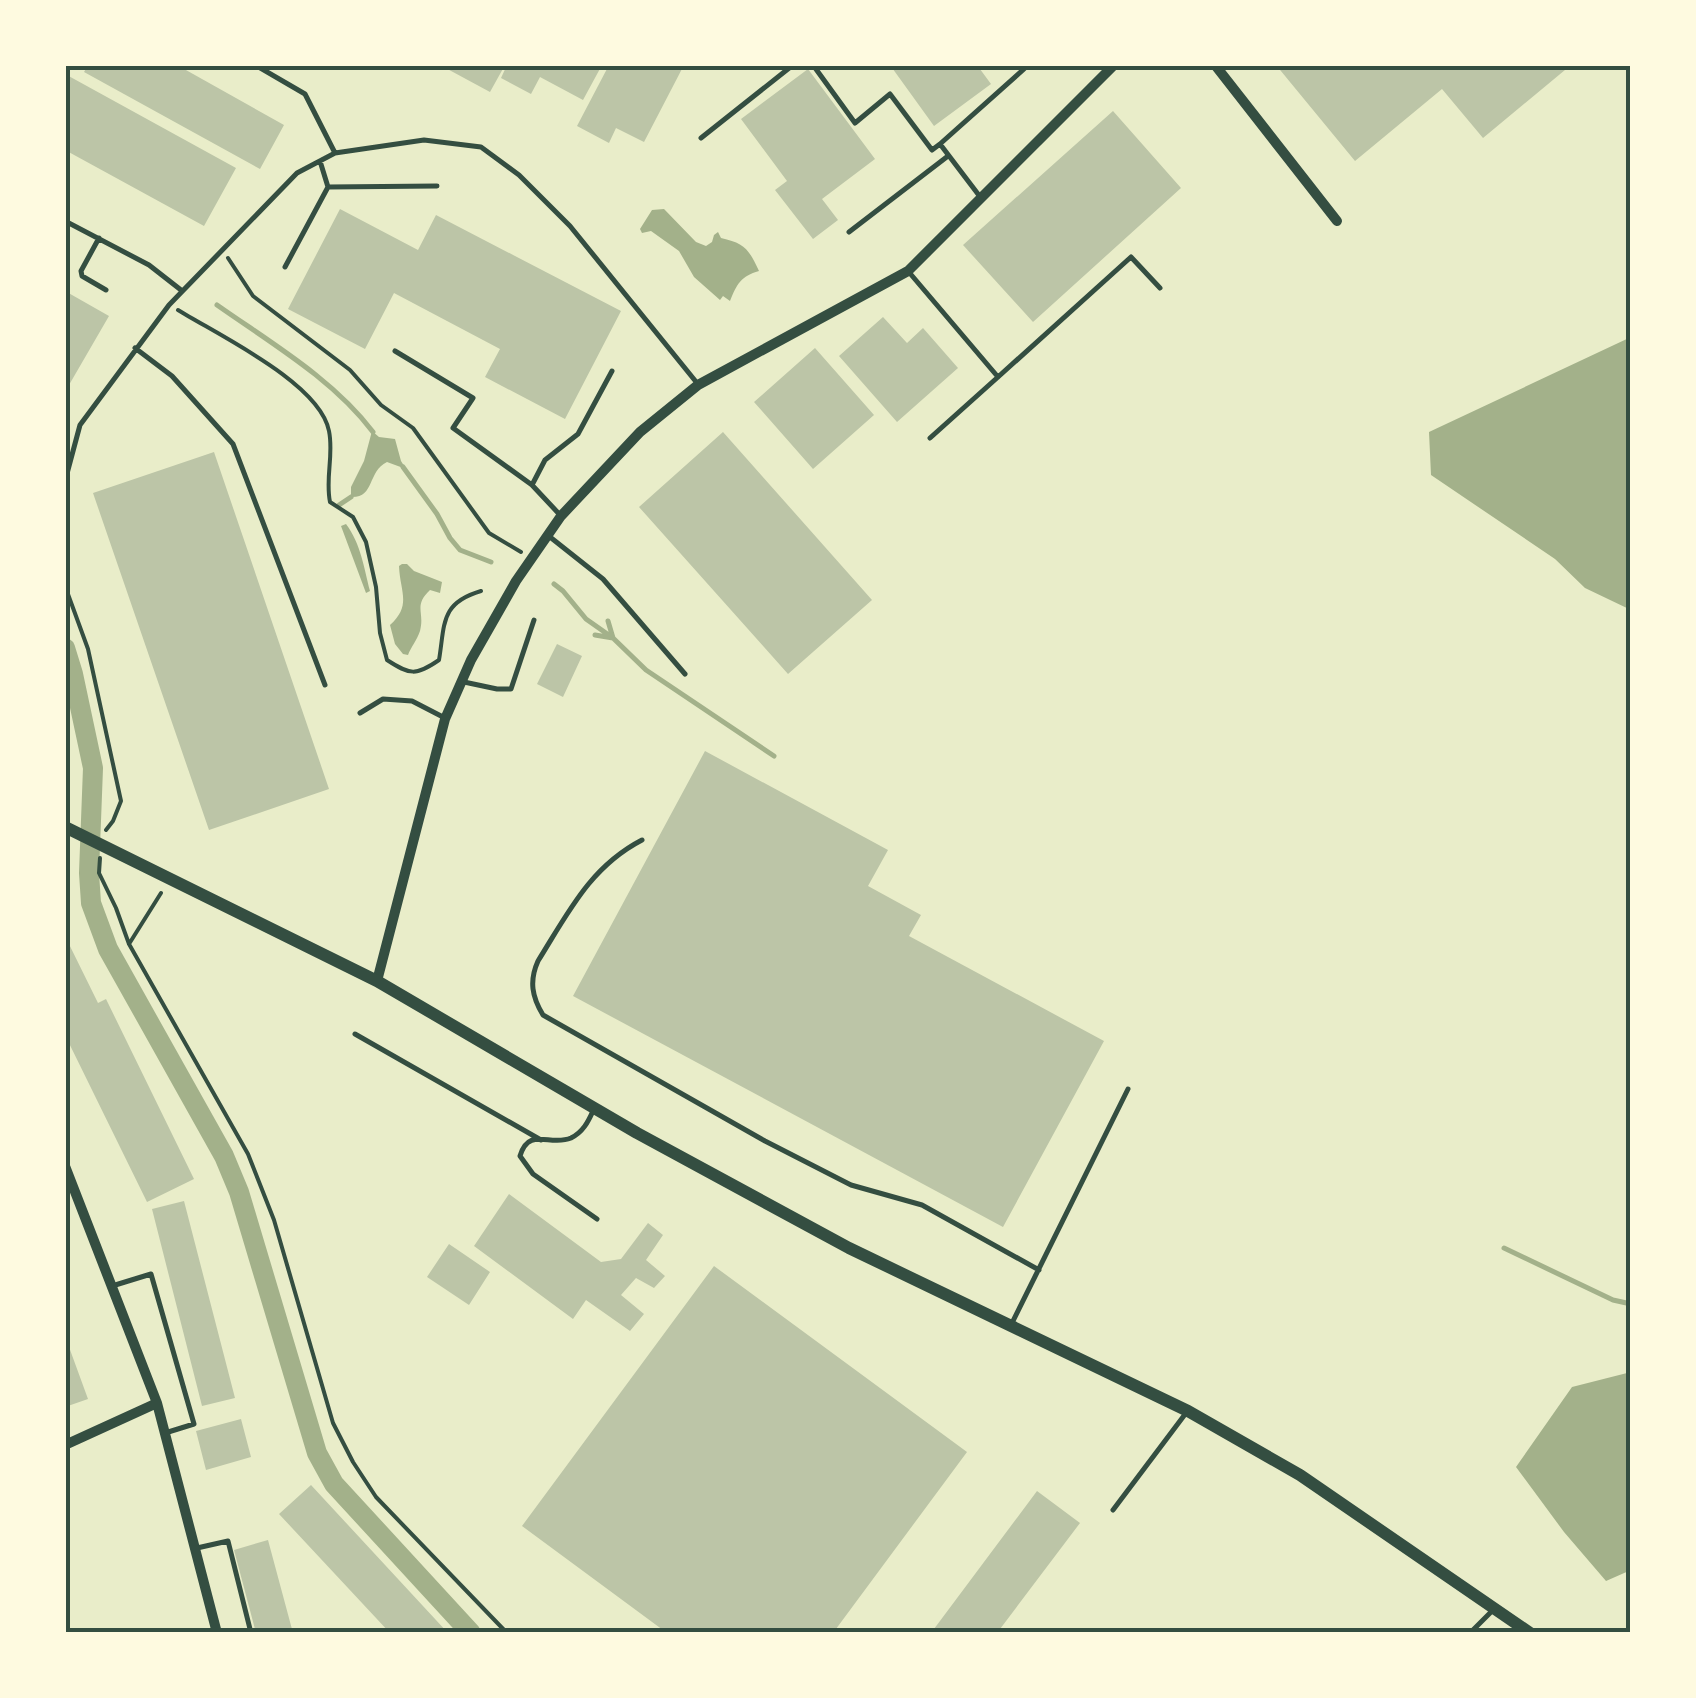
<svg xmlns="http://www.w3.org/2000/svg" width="1696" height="1698" font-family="Signika,sans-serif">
<rect width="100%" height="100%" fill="#e9edc9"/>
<path fill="#a3b18a" d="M664,209L696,242L706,246L712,242L714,235L718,232L721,238C744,243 749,249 759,271C741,276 737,284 730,301L723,296L720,300L694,277L679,251L651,231L642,233L640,229L652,210Z
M1631,337V610L1585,588L1555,559L1431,475L1429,432Z
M372,431L379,437L395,439L401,461L406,469L387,462C367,472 375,498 351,497V487L364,461Z
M346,524C361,544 364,568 370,591L366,593L341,526Z
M402,564H407L414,571L442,582L440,593L430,590C413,606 425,612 420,631C417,640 411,647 408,655L403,654L395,644L390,625C412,605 400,592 399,566Z
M1631,1372V1570L1606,1581L1564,1532L1516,1467L1572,1387Z"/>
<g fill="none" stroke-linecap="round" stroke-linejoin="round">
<path stroke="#a3b18a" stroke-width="5" d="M217,305C271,343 333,379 373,432
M403,467L437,514L450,538L460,550L491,562
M339,505L351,497
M554,584L563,591L586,619L613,638L646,670L774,756
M595,635L613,638L608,621
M1504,1248L1613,1300L1631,1304"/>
<path stroke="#a3b18a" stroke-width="20" d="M65,648L73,674L93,768L89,873L91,903L108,949L224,1156L239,1192L317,1453L334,1484L471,1633"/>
</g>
<path fill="#bcc5a7" d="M88,65H177L284,125L260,169L84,72Z
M440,65H505L490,92Z
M507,65H602L583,100L540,77L531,94L501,78Z
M609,65H684L644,142L616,128L609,143L577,126Z
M890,65H977L991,84L934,126Z
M1276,65H1571L1483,138L1442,89L1355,161Z
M808,69L875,159L822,199L838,220L813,239L775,190L787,181L741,119Z
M65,74L236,168L204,226L65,150Z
M1113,111L1181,188L1033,322L963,245Z
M340,209L418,250L436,215L621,311L565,419L485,377L500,349L394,293L365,349L288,309Z
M65,291L109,316L69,385L65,383Z
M883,317L907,343L923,328L958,368L897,422L839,356Z
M815,348L874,415L813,469L754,402Z
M723,432L872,600L788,674L639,507Z
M214,452L329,789L209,830L93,493Z
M557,644L582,656L563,697L537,684Z
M705,751L888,850L868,886L921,915L909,936L1104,1041L1003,1227L573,996Z
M65,936L98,1003L106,999L194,1179L147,1202L65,1035Z
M509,1194L601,1262L621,1259L648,1223L663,1235L646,1260L665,1276L654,1288L636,1278L621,1295L644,1314L630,1331L586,1300L573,1319L474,1246Z
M184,1201L235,1398L202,1406L152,1209Z
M449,1244L490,1272L469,1305L427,1277Z
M714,1266L967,1452L833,1633H667L522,1526Z
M65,1336L88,1399L65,1407Z
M241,1419L251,1457L206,1470L196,1431Z
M311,1485L448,1633H390L279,1514Z
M1037,1491L1080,1523L997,1633H931Z
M268,1540L293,1633H256L234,1550Z"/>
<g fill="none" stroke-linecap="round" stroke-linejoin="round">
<path stroke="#344e41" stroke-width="4" d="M228,258L253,296L350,370L381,405L413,428L489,533L521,552
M178,310C218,335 320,383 329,431C334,455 325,478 330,502L353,517L366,542L376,587L380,633L387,660C410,675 416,676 439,660C445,624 440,603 481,591
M65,586L88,649L121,801L113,821L106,830
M100,858L99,873L116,908L129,944L248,1154L274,1220L333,1423L353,1462L376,1497L507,1633
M129,944L161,893"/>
<path stroke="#344e41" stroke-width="5" d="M255,65L305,94L335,153
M813,65L855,123L890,94L932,150L940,144
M701,138L793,65
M328,187L437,186
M981,198L940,144L1024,69L1020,65
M65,221L149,265L181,290
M849,232L948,156
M99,238L81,271L82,276L106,290
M285,267L328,187L320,161
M908,271L998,377L1131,257L1160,288
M135,348L172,376L233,444L325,685
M395,351L473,398L453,428L532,485L561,516
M930,438L998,377
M65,481L80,425L169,305L297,173L335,153L424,140L481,147L519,175L570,226L697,383
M532,485L545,460L578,434L612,371
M550,537L603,579L685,674
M464,682L497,689H511L534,620
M360,713L383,699L412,701L443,717
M642,840C590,867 568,913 538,961C529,981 532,997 543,1015L765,1141L851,1185L922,1205L1039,1270
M355,1034L541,1140
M593,1111C588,1122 583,1132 571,1138C550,1147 529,1126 520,1156L533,1174L597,1219
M112,1286L151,1274L194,1424L165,1433
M1012,1323L1128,1089
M1113,1510L1186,1413
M197,1548L228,1541L251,1633
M1470,1633L1493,1610"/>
<path stroke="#344e41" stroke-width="10" d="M1215,65L1337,221
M377,981L445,719L471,660L516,581L561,516L640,432L698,385L908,271L1114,65
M65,1166L157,1403L217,1633
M65,1445L157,1403"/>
<path stroke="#344e41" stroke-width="12" d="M65,827L377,981L637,1133L849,1248L1188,1411L1300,1475L1530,1633"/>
</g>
<rect width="1696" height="1698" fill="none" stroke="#fefae0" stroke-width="135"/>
<rect x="68" y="68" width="1560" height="1562" fill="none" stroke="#344e41" stroke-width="4"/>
</svg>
